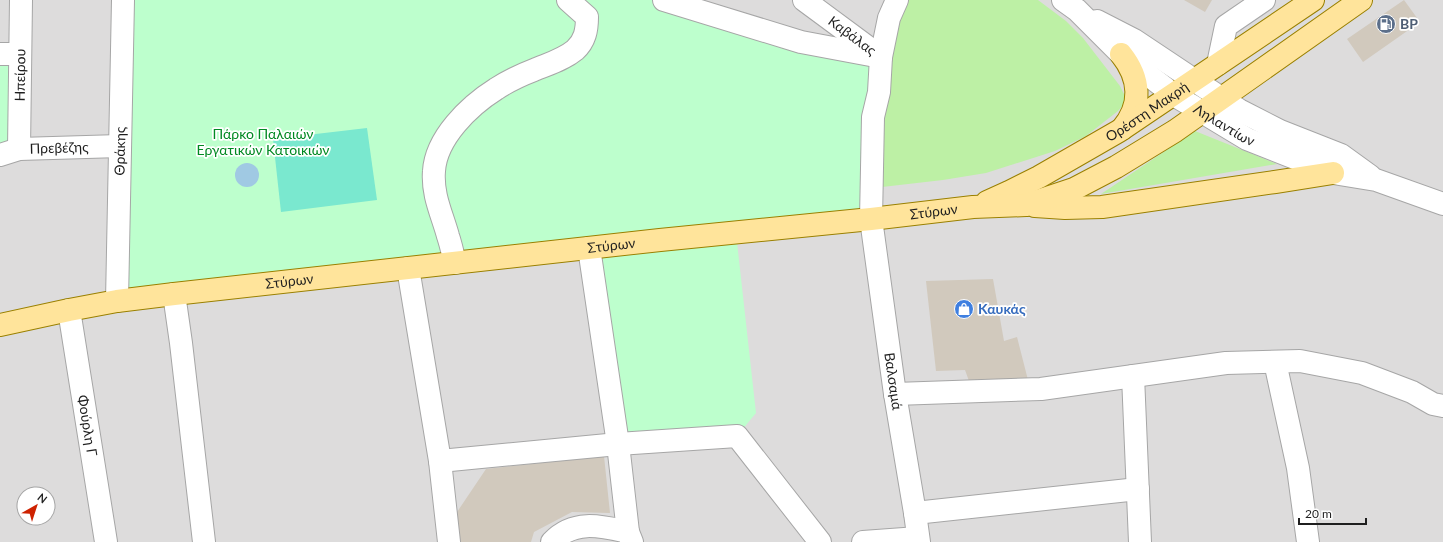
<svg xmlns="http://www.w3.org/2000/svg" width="1443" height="542" font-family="Lato,sans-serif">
<rect width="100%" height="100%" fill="#f1eee4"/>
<path fill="#dddcdc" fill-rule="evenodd" d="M0,0H1443V542H0ZM24,494H48V518H24Z"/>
<path fill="#bdf0a5" d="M907,0H1038L1066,21L1083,38L1120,86L1125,96L1124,104L1118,111L1086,136L1055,151L986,173L943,180L882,187L876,186C882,126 883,55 907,0Z
M1195,131L1277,164L1101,194Z"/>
<path fill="#bdffcd" d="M123,0H664L881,57L871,219L736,233L756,413L737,436L618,444L589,248L117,301Z
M0,54H20L19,149L0,155Z"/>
<path fill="#7ae8cf" d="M367,128L377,200L281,212L273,139Z"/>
<path fill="#a0c9e3" d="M235 175a12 12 0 1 1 24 0a12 12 0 1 1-24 0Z"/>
<path fill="#d1c9bd" d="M1184,0H1212L1205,12Z
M1404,0L1420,22L1363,62L1347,39Z
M993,279L1004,341L1017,337L1028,380L969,381L965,370L936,371L926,281Z
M604,456L610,513L572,512L534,532L531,542H456L453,518L486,469Z"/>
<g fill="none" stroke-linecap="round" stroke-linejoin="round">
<g stroke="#a6a6a6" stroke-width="24">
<g id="minor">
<path d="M664,0L801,42L881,57"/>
<path id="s1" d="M804,0L877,54"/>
<path id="s2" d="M897,0L889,18L881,57L879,92L873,117L871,219L895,394L915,513L919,542"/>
<path id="s3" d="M1063,0L1077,10L1121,54L1174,95L1247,139L1333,173L1376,180L1443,204"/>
<path d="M1097,21L1134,40L1239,110L1280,131L1341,155L1370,176"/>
<path d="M0,54H20"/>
<path d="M1218,64L1226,26L1264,0"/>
<path id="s4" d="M19,149L21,0"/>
<path id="s5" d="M0,155L19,149L120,146"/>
<path d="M589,248L618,444L628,532L632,542"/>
<path d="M455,263C453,254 451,245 448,236C442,214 432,195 434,171C436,138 469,106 496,89C508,81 521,75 534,70C548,64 563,60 575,50C585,41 587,30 587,17L568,0"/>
<path d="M408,268L440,461L449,542"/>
<path d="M174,294L181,343L204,542"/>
<path id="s6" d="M117,301L123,0"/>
<path id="s7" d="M69,310L106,542"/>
<path d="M1275,362L1298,468L1308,542"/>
<path d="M1133,376L1140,542"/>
<path d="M895,394L1041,389L1226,363L1300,361L1362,373L1412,392L1433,404L1443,406"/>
<path d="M440,461L618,444L737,436L820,542"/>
<path d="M915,513L1138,489"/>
<path d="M552,542C574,519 601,526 628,532"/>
<path d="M863,542L918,538"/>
</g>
</g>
<g stroke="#9a8000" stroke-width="24">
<g id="major">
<path d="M1121,54C1140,78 1143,104 1122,129"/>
<path id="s8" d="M987,202L1009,192L1039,177L1119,131L1313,0"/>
<path d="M1035,206L1065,208L1102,207L1275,182L1333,173"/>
<path id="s9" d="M0,325L69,310L117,301L174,294L660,240L871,219L973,207L1026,205L1074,189L1116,167L1175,131L1361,0"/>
</g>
</g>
<use href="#minor" stroke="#fff" stroke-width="22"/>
<use href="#major" stroke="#ffe49b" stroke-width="22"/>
</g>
<defs>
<g id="fuel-disc" transform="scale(1)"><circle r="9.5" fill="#5c6f8a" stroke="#fff"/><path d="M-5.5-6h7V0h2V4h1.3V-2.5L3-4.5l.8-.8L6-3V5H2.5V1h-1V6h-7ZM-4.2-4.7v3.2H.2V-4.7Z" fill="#fff"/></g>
<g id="shop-disc" transform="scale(1)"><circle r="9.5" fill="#3f7fe0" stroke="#fff"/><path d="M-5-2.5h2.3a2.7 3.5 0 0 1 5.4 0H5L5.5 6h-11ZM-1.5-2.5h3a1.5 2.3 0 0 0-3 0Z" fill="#fff"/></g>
</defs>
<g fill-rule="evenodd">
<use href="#fuel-disc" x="1386" y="24"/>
<use href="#shop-disc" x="964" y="309"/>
</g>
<g text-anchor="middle" stroke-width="3.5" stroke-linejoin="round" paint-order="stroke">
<g font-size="14" font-weight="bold" fill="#4e5e75" stroke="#fff" text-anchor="start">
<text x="1400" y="29">BP</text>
</g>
<g font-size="14" fill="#1f1f1f" stroke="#fff">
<text dy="5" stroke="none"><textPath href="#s1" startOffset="60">Καβάλας</textPath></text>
<text dy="5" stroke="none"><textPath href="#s4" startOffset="74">Ηπείρου</textPath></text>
<text dy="5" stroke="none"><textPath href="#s8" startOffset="184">Ορέστη Μακρή</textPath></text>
<text dy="5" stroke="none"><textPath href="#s3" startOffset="205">Ληλαντίων</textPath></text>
<text dy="5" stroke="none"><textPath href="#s5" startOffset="60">Πρεβέζης</textPath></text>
<text dy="5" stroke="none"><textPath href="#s6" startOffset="150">Θράκης</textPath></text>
<text dy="5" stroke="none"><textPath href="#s9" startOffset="941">Στύρων</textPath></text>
<text dy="5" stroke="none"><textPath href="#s9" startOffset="617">Στύρων</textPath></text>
<text dy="5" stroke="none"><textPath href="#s9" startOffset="293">Στύρων</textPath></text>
<text dy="5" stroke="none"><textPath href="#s2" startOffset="386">Βαλσαμά</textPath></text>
<text dy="5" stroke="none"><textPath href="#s7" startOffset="117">Φούρλη Γ</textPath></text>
</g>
<g font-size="14" fill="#008922" stroke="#fff">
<text x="263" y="139">Πάρκο Παλαιών<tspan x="263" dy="16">Εργατικών Κατοικιών</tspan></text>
</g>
<g font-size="14" font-weight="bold" fill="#366cbe" stroke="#fff" text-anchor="start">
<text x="978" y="314">Καυκάς</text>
</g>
</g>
<g transform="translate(36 506) rotate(39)"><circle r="19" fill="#ffffff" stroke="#a5a5a5"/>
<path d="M0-3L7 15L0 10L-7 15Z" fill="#ce2200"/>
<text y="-6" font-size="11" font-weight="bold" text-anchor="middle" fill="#1f1f1f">N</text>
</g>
<path d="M1299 518v6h67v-6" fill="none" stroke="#1f1f1f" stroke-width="2"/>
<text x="1305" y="518" font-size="12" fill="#1f1f1f" stroke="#ffffff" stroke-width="3" paint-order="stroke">20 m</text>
</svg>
